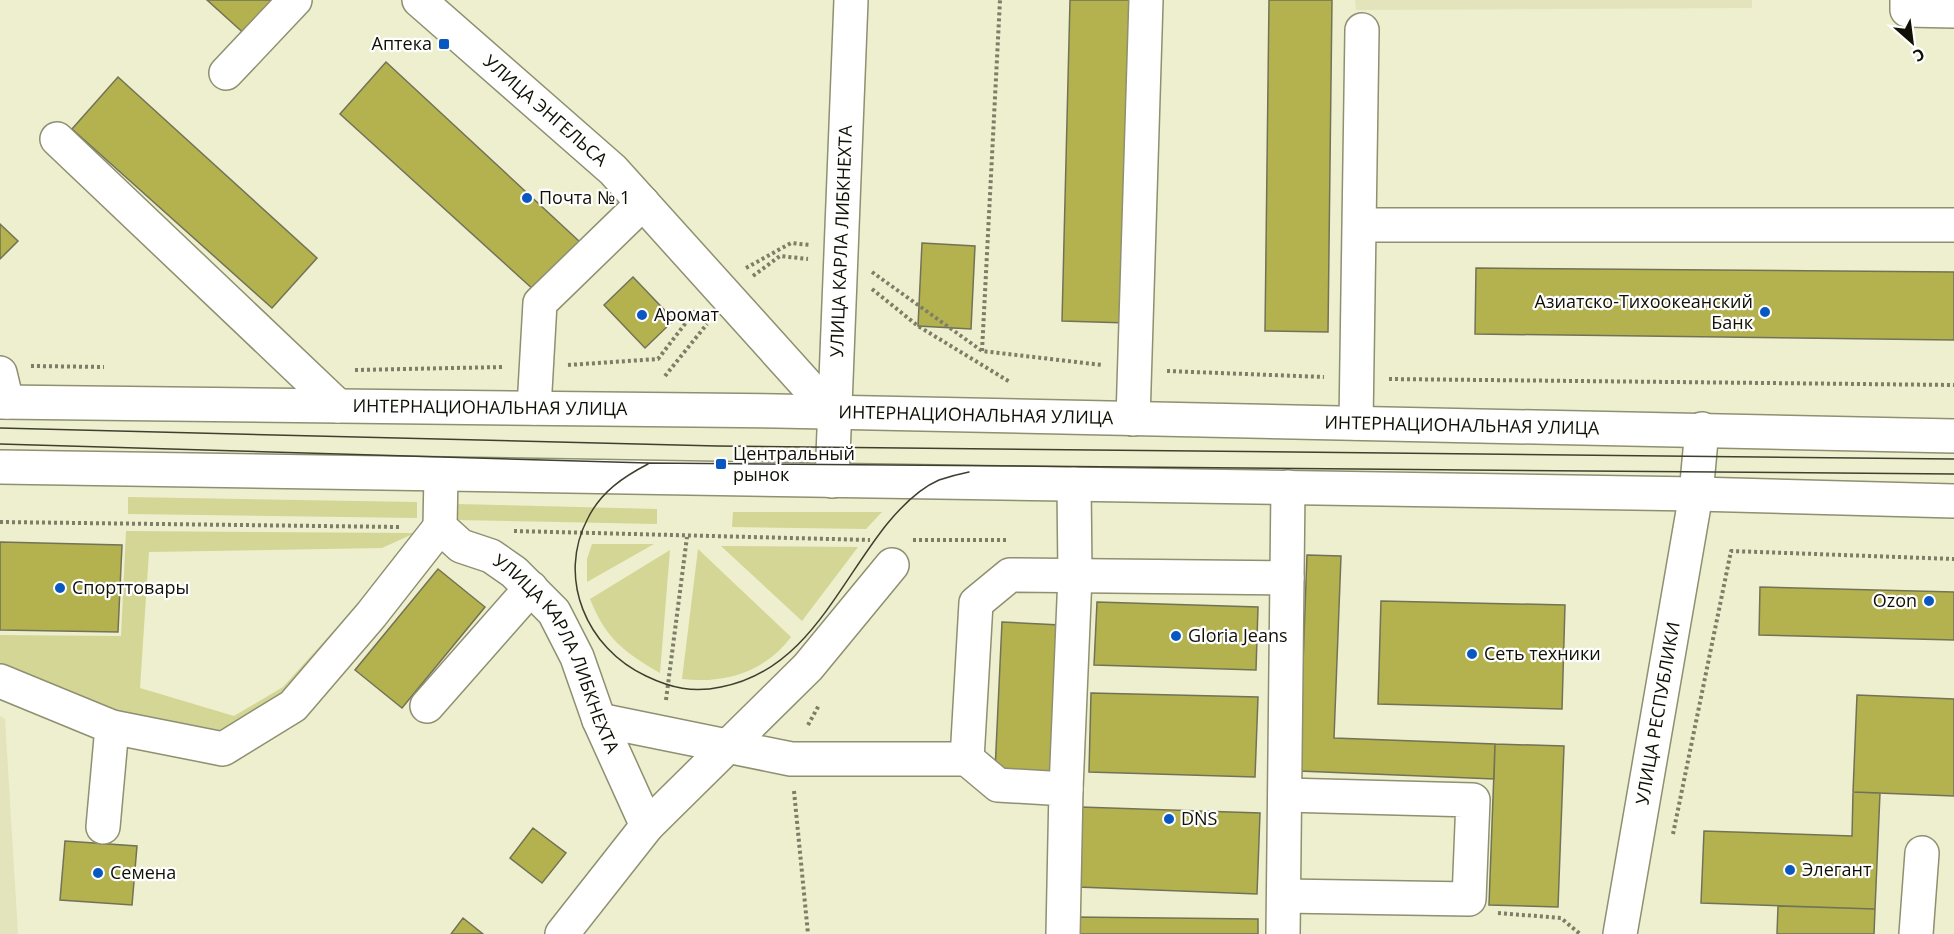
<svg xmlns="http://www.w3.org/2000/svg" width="1954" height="934" font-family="'Open Sans',sans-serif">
<rect width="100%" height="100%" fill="#eeefce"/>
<path fill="#e3e4bb" d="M1355,0H1752V8L1356,10Z
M0,716L5,719L18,934H0Z"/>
<path fill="#d4d695" d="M128,497L417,502V518L128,514Z
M456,504L657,509V524L456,520Z
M733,512H882L866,529L732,527Z
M126,531L415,533L382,548L149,552L140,688L234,716L283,687L376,584L287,691L236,722L220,730L207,733L116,717L0,670V635L121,636Z
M592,544H654L587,582V559Z
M721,546L858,547L802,621Z
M698,549L791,637C765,672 724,684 682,679Z
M670,550L660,673C624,652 606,639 590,599Z"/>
<path fill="#b3b24f" stroke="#727356" stroke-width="1.5" d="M207,0H283L249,38Z
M1070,0H1136L1127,323L1062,321Z
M1269,0H1332L1328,332L1265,331Z
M386,62L580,242L535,291L340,114Z
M118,77L317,258L272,308L72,129Z
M0,224L18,241L0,259Z
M922,243L975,246L971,329L918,326Z
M1476,268L1954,272V340L1475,334Z
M633,277L674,320L645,348L604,305Z
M0,542L122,545L118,632L0,630Z
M1307,555L1341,556L1334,738L1495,744L1494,779L1299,771Z
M438,569L485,607L402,708L355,670Z
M1760,587L1954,592V640L1759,635Z
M1381,601L1565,605L1562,709L1378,704Z
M1097,602L1258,607L1256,670L1094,665Z
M1002,622L1060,625L1052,773L995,771Z
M1091,693L1258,697L1255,777L1089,772Z
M1857,695L1954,699V796L1853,792Z
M1495,744L1564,746L1558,907L1489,905Z
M1853,792L1880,793L1875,909L1701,903L1704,831L1852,836Z
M1080,807L1260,813L1257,894L1078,887Z
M533,828L566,853L542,883L510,858Z
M65,841L137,846L132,905L60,900Z
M1778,906L1875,909L1874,934H1777Z
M1073,917L1258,919V934H1073Z
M463,918L483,934H451Z"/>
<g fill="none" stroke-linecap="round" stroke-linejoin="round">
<g stroke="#8f8f71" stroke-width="36">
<g id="minor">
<path d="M1907,0V10L1954,11"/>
<path d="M226,73L295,0"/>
<path d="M57,139L338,406"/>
<path d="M1360,225H1954"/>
<path d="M0,373L7,402"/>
<path d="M534,408L540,303L643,203"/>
<path d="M1133,419L1146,0"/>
<path d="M1356,423L1362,30"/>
<path id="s1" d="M441,474L440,527L461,546L491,556L514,572L554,612L577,657L599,720L647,826"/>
<path id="s2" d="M832,481L851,0"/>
<path d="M0,681L112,727L223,749L293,706L371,615L440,527"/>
<path d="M427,706L531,588"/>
<path d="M599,720L791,759H967"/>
<path d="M1066,789L1075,576L1074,484"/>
<path d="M103,827L112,727"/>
<path d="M1284,896L1469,899L1473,800L1285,795"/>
<path d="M562,934L647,826L808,667L892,565"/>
<path d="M1063,934L1066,789L998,785L967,759L976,603L1010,575L1287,578"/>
<path d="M1283,934L1288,487"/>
<path id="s3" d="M1620,934L1696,494"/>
<path d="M1916,934L1922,853"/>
</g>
</g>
<g stroke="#8f8f71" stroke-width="36">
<g id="major">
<path id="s4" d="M419,0L613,170L833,414"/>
<path id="s5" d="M0,402L777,411L1954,436"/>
<path d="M0,467L1696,494L1954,501"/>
<path d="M1696,494L1702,429"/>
</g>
</g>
<path stroke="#7e7e68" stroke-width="4" stroke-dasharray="3 3" stroke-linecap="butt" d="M746,268L791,243L810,245
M872,272L982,351L1102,365
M753,276L780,256L808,259
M872,289L918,326L1010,382
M982,351L1000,0
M568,365L658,359L695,311
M31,366L104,367
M355,370L503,367
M1167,371L1324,377
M665,376L707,324
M1389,379L1954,385
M0,522L399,527
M514,531L870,540
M913,540H1008
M666,700L687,537
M808,725L819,705
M794,791L808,934
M1673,834L1731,551L1954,559
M1498,913L1561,918L1580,934"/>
<use href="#minor" stroke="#fff" stroke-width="33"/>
<use href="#major" stroke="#fff" stroke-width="33"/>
<path stroke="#3e3f2f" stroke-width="1.5" d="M0,428L717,446L1954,459
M0,444L648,463L1954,474
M648,464C623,477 601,492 588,518C556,578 587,649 646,676C671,688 693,693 721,687C806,671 838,585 887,524C901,507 918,489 939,480C948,477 959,474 969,472"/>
</g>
<g fill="#0958c2" stroke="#fff" stroke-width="2">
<rect x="438" y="38" width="12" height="12" rx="3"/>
<circle cx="527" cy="198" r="6"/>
<circle cx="1765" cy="312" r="6"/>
<circle cx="642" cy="315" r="6"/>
<rect x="715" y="458" width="12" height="12" rx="3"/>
<circle cx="60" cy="588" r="6"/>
<circle cx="1929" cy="601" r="6"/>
<circle cx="1176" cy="636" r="6"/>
<circle cx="1472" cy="654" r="6"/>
<circle cx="1169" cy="819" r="6"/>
<circle cx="1790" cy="870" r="6"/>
<circle cx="98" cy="873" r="6"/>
</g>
<g text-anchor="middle" stroke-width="4.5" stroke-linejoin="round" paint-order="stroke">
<g font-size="18" fill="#101005" stroke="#fff" text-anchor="start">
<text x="432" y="50" text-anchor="end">Аптека</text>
<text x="539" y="204">Почта № 1</text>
<text x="1753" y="308" text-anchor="end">Азиатско-Тихоокеанский<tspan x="1753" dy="21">Банк</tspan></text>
<text x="654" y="321">Аромат</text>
<text x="733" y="460">Центральный<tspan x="733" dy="21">рынок</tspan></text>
<text x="72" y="594">Спорттовары</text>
<text x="1917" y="607" text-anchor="end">Ozon</text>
<text x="1188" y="642">Gloria Jeans</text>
<text x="1484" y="660">Сеть техники</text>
<text x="1181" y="825">DNS</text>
<text x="1802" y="876">Элегант</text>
<text x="110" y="879">Семена</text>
</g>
<g font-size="18" fill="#101005" stroke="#fff">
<text dy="6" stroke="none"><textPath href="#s4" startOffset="168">УЛИЦА ЭНГЕЛЬСА</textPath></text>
<text dy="6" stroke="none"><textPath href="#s2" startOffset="240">УЛИЦА КАРЛА ЛИБКНЕХТА</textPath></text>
<text dy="6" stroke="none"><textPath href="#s5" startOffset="490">ИНТЕРНАЦИОНАЛЬНАЯ УЛИЦА</textPath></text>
<text dy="6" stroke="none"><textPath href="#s5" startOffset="976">ИНТЕРНАЦИОНАЛЬНАЯ УЛИЦА</textPath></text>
<text dy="6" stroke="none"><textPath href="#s5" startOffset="1462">ИНТЕРНАЦИОНАЛЬНАЯ УЛИЦА</textPath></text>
<text dy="6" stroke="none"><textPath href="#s1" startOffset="234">УЛИЦА КАРЛА ЛИБКНЕХТА</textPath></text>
<text dy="6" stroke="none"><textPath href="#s3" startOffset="224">УЛИЦА РЕСПУБЛИКИ</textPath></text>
</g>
</g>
<g transform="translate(1912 42) rotate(152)" stroke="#ffffff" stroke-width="4.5" paint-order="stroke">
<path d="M0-4.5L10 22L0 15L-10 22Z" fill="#101005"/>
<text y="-9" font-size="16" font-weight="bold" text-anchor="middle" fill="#101005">С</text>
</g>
</svg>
